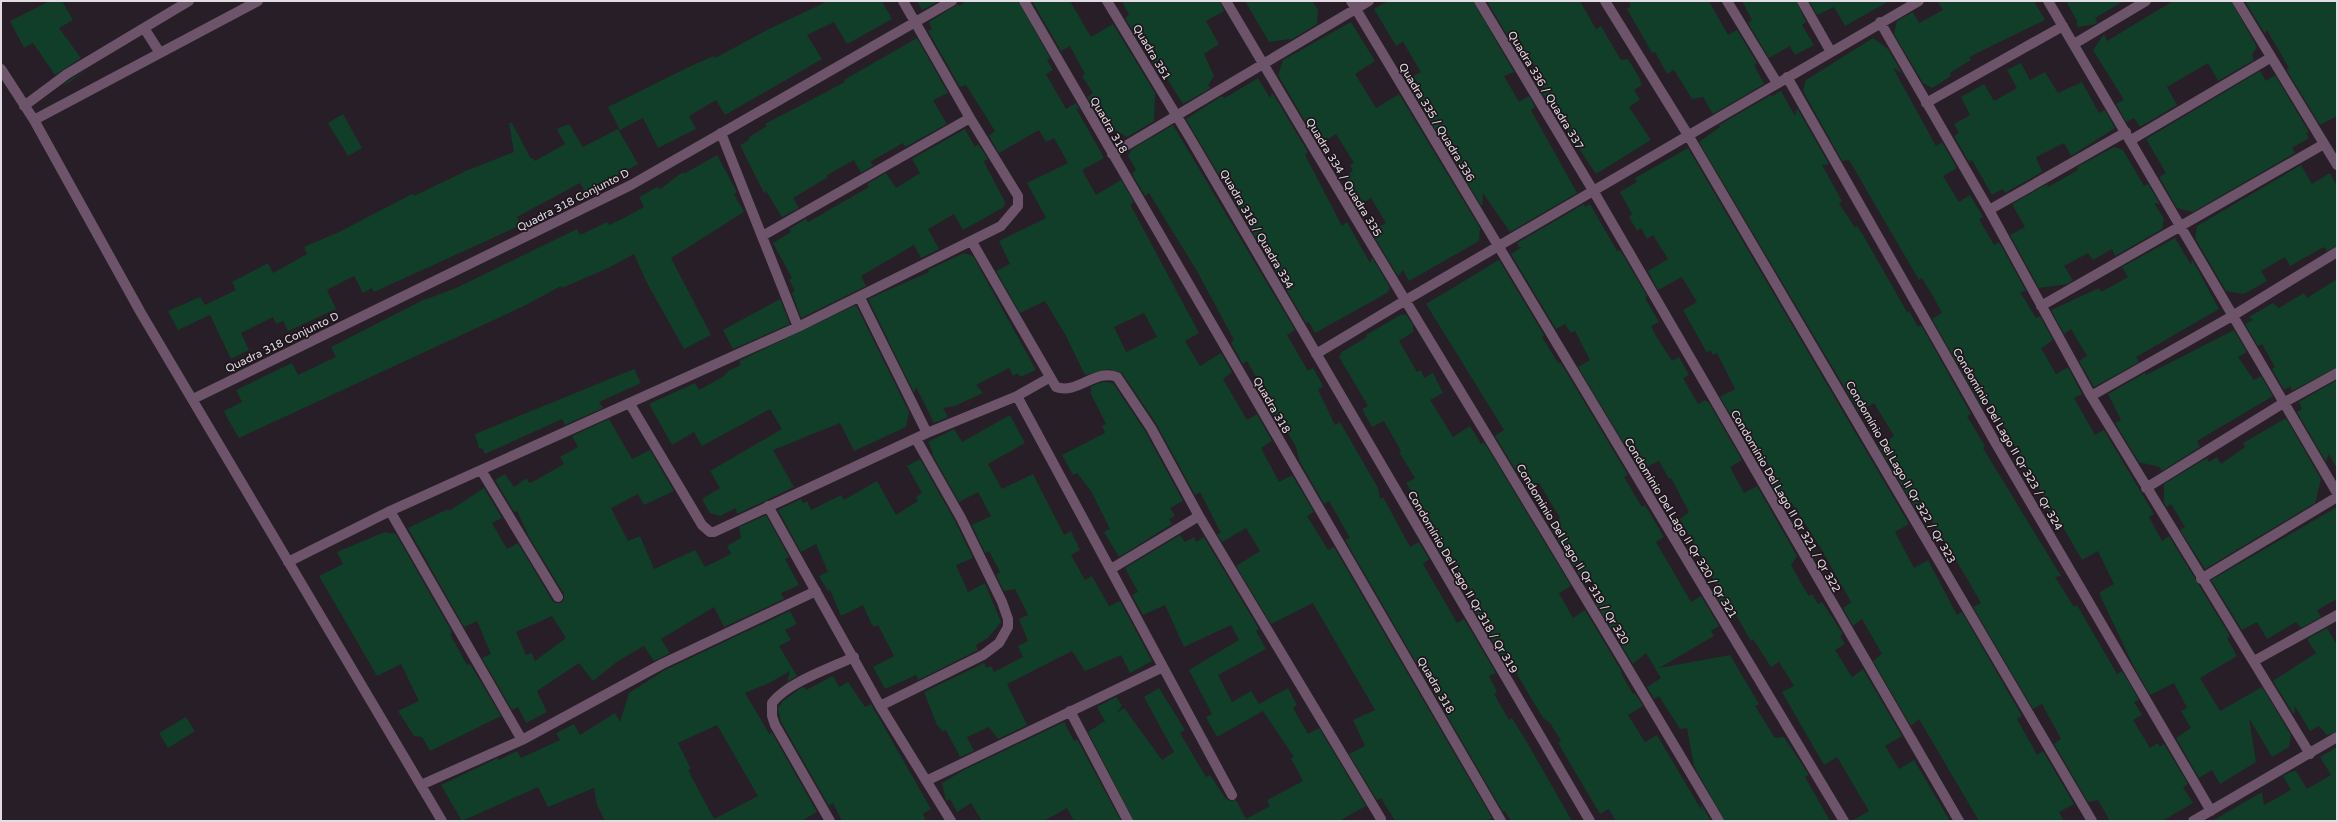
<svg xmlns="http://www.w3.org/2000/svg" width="2338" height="822" font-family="'Varela Round',sans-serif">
<rect width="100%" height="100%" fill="#281e27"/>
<path fill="#103e28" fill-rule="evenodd" d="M50,1H62L73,20L59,28L81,58L55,75L33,43L24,48L10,21Z
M828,1H882L892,19L847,44L834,22L807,35L822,59L725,115L716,100L689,116L696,129L658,148L643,118L620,130L608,107L691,66L714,56L715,58L769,29Z
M917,1H939L922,10Z
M967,1H1018L1050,58L1047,60L1053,70L1046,74L1066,109L1076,103L1080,110L1076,108L1104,158L1082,170L1096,195L1121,180L1134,202L1130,204L1199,333L1185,341L1200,366L1221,353L1232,372L1223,379L1247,420L1257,414L1272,441L1261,448L1279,482L1292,475L1314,512L1307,516L1328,550L1334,547L1492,818L1486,821H1395L1381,798L1377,800L1349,754L1365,746L1353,720L1375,710L1313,603L1271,624L1236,566L1260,551L1246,528L1222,542L1217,534L1221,533L1200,492L1195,495L1157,425L1122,373L1109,369L1085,375L1066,336L1045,301L1020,313L996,271L1010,264L999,241L1046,218L1027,183L1068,163L1054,138L1046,142L1039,130L999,153L989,136L995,131L966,85L960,87L928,31L932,29L929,22L958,4L959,6ZM1144,313L1157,337L1126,352L1114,327Z
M1032,1H1070L1091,37L1113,24L1155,93L1154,121L1127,137L1103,123L1087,97L1093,93L1082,76L1085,74L1070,46L1061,51Z
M1122,1H1220L1224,11L1206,21L1219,44L1204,54L1214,76L1208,85L1211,88L1183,104L1156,61V69L1125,18L1129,15Z
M1245,1H1312L1318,10L1317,24L1289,41L1290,39L1269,42Z
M1388,1H1473L1514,72L1504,76L1519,102L1529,96L1535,107L1531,110L1577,193L1510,232L1483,193L1482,207L1410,87L1417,82L1413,76L1421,72L1403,42L1396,46L1374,9Z
M1487,1H1580L1596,29L1601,26L1621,60L1628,59L1639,77L1642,85L1634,90L1640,100L1629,107L1651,140L1596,174L1540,90L1545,84L1533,64L1526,67Z
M1628,1H1709L1728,35L1737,30L1757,63L1754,65L1764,84L1713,114L1703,97L1692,99L1674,70L1667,74L1655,52L1652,53L1647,44L1627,9L1631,6Z
M1742,1H1796L1806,22L1802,25L1814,45L1795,55L1790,46L1769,58L1748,23L1752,20Z
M1809,1H1889L1845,26L1834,7L1817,15Z
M1937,1H2034L2045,20L1969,57L1971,60L1950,73L1951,76L1932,88L1923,83L1894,34L1897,21L1913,12L1919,23L1943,10Z
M2066,1H2124L2095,18L2097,22L2096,24L2077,27V21Z
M2173,1H2231L2257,47L2252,55L2254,60L2218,81L2208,63L2167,87L2177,105L2140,127L2134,118L2126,122L2116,104L2124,100L2093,50L2104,34L2107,41Z
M2245,1H2337V116L2320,125L2286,69L2289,68L2267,30L2265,34Z
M1351,22L1375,61L1355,74L1376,108L1399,94L1480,228L1479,241L1409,281L1403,270L1398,276L1375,238L1377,228L1386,223L1371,198L1361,204L1345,176L1353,171L1350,165L1354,163L1336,134L1319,145L1278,75L1283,60Z
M917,38L948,93L933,100L947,124L905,147L903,143L870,162L874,165L861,173L854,160L827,175L828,177L793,198L799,208L782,217L766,191L764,193L740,145L749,140V137L767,126L765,124L845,82L844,80Z
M1873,38L1888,49L1902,73L1893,68L1936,146L1942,142L1957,168L1943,176L1959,202L1970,195L1983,217L1979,219L1994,245L1999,242L2026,291L2020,292L2036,318L2040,316L2053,340L2041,348L2056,374L2068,367L2082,394L2074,398L2095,435L2104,430L2154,514L2149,517L2162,541L2169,536L2230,636L2227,638L2237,656L2200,678L2220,711L2262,687L2291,735L2289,747L2272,757L2249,718L2256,762L2220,784L2212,770L2199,778L2176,738L2191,728L2181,711L2187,708L2174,683L2150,695L2133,665L2100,595V592L2114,584L2098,551L2082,560L2053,510L2049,512L2042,500L2045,498L1990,403L1982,407L1932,319L1942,313L1934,298L1922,278L1919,280L1849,160L1842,161L1803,91L1806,80Z
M2021,63L2030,80L2045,72L2058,93L2082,82L2099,113L2105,110L2115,128L2071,156L2064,143L2036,157L2042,172L2005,193L2003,189L1992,195L1972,160L1969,162L1954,136L1959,133L1954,124L1970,115L1961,97L1984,84L1994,101L2017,88L2007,70Z
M88,69L68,83L63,85L71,79Z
M2260,71L2266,81L2275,75L2309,132L2306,133L2309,138L2292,148L2295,153L2193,212L2177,208L2159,177L2166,173L2146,139Z
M1258,78L1270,98L1272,92L1308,152L1305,155L1342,226L1347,222L1370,263L1372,257L1390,288L1387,293L1315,333L1309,322L1306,323L1186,119L1222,96L1225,98Z
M1781,91L1795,116L1797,108L1829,164L1822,165L1842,201L1839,203L1855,228L1857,226L1863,235L1907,312L1909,311L1918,327L1921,325L1971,414L1967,416L1985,446L1983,448L2061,576L2055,577L2074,607L2077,605L2117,674L2122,671L2139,700L2134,702L2142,715L2133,720L2150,748L2158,743L2160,747L2164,744L2188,784L2183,787L2193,803L2162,821H2110L2098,800L2088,802L2054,744L2061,739L2042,704L2033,709L1973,607L1981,603L1959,565L1922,505L1915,508L1879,447L1894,436L1874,403L1859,412L1699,142L1720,127L1719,125L1771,95L1772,96Z
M343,114L362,148L348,156L328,123Z
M509,123H512L531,159L533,158L535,161L565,144L557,129L569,124L583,147L618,129L638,164L586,193L580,183L517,217L521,225L374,292L372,288L363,293L354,276L327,290L336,309L288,331L283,321L276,324L273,317L241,333L249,350L231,359L210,315L178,330L168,311L200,297L205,305L236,290L232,282L268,263L273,273L307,254L304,247L341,231L412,194L414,196L468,170L514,152Z
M1173,125L1295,330L1287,335L1308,371L1313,368L1323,386L1318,390L1335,425L1340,422L1378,488L1380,499L1383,497L1410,547L1419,542L1429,559L1423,564L1457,623L1464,619L1496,673L1489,676L1497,692L1494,694L1509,720L1512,718L1528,744L1572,821H1511L1505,811L1503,812L1345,540L1350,538L1329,501L1324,504L1299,460L1296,447L1287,432L1284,434L1268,408L1271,406L1266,395L1247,361L1243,364L1231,343L1234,340L1197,271L1149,193L1145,196L1132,174L1136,170L1128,156L1132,149Z
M965,129L975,147L978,144L988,159L984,161L986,166L1005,202L1004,207L963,230L954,214L928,229L939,249L921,258L914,245L861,276L866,286L801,318L792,293L795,291L789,280L792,278L773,243L791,232L789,229L806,219L808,222L836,206L869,187L867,184L886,173L896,188L920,173L912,159Z
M2114,147L2123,150L2144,186L2148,184L2160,204L2154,203L2164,219L2162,229L2115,256L2112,249L2093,260L2088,253L2064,266L2073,280L2067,284L2039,288L2010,235L2025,227L2012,204L2047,184L2048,187L2078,170L2077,167Z
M1688,148L1909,524L1895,532L1914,568L1928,560L1957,615L1962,612L2022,716L2017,719L2037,755L2043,751L2074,804L2059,812L2064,821H1979L1919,719L1911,726L1873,661L1882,654L1862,619L1853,626L1843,608L1851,602L1820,547L1792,503L1784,507L1768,480L1775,476L1760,449L1753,453L1720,397L1735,389L1717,353L1713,355L1710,350L1707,353L1683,310L1697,302L1682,277L1658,290L1648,271L1668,259L1653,235L1647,239L1641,228L1637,231L1629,217L1632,214L1620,192L1637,182L1635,178Z
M717,155L737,192L734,194L744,212L671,258L711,335L684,349L647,283L634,254L608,268L562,288L561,286L526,305L239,438L230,423L224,411L242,402L236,390L292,363L298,375L336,357L331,347L421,301L456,288L577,229L580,235L607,222L609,225L624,218L644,207L639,197L657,187L660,189L683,172L684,174Z
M2301,165L2312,184L2330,173L2337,186V246L2327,251L2324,247L2290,266L2285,257L2261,271L2267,281L2244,294L2226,291L2195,238L2197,226Z
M1584,204L1585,207L1590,204L1617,251L1620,250L1647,296L1645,298L1659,322L1651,326L1656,336L1672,361L1679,357L1689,375L1683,378L1698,404L1705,400L1709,403L1742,460L1730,467L1744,493L1757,486L1797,556L1791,565L1805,590L1809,596L1812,594L1818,604L1822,602L1843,634L1840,636L1845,644L1835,650L1852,677L1863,669L1902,736L1885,746L1899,769L1914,760L1950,821H1852L1869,811L1837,757L1824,765L1782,692L1794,686L1779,662L1771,667L1753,639L1751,641L1736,615L1730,619L1712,589L1717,586L1680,519L1689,512L1671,478L1669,479L1659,461L1640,470L1578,367L1590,360L1575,331L1571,333L1565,324L1556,329L1511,254L1522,247H1519L1517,243Z
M2175,238L2191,265L2192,259L2219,309L2136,357L2139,362L2094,387L2079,361L2087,356L2071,329L2064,334L2051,310L2099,288L2101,292L2128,277L2122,267Z
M964,253L973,256L1036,370L1020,377L1018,373L1013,376L1009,368L976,385L983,393L955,406L943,408L948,417L934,423L916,387L914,393L868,299L929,272L928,270Z
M1499,260L1544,335L1542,337L1558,363L1560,362L1564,368L1628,475L1624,477L1642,507L1645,505L1664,537L1656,542L1691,602L1701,596L1719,626L1711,631L1714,636L1659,668L1730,655L1759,704L1755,706L1775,738L1784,737L1809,775L1805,777L1830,821H1725L1694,766L1687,728L1680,729L1659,696L1654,699L1647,687L1661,678L1646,653L1633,664L1596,604L1603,600L1589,576L1582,580L1549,525L1560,518L1539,483L1528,490L1495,436L1504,430L1426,304Z
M2337,279V367L2292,391L2290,386L2284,390L2272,369L2275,367L2262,344L2258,346L2245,324L2253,320L2249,317L2273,303L2279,308L2304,293L2307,298Z
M780,299L790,324L733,349L723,330Z
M856,305L909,412L906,427L854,451L840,423L773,450L794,487L737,514L736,508L720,516L710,513L702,499L720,488L710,471L782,429L770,409L702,446L694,432L672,445L649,404L695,383L699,390L724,376L728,371L741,365L739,361Z
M1402,314L1403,315L1406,314L1413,325V332L1399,341L1417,372L1421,370L1424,378L1433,373L1443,393L1430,400L1453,437L1470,426L1481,444L1484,442L1571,586L1559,593L1573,618L1585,610L1622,672L1621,673L1633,694L1635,693L1643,706L1628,715L1645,742L1657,735L1702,811L1700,802L1711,821H1616L1609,809L1600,814L1558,743L1561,741L1550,723L1543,718L1512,666L1508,667L1475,612L1481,609L1462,574L1460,575L1446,548L1440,552L1430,535L1435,532L1406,483L1415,478L1399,452L1401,451L1384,421L1372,427L1362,409L1368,406L1339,357L1341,355L1340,353L1367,337L1366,335Z
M2234,330L2247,352L2238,357L2254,380L2261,376L2273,396L2197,441L2200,447L2162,471L2159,467L2139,462L2115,423L2121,420L2108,394L2145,373L2146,375Z
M634,369L641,383L599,402L603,408L565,425L562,419L485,454L482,448L479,449L475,434Z
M2337,380V469L2329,454L2326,462L2297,412L2302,409L2299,402Z
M1103,382L1113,383L1145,431L1183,501L1170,508L1175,516L1169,519L1172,524L1119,557L1104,532L1110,529L1091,491L1077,473L1073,475L1062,455L1105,433L1102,426L1106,424L1090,392L1092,391L1090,387Z
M1010,415L1025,443L988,464L1002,489L1033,474L1064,535L1071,531L1080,550L1071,555L1085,580L1092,576L1109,606L1120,601L1152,661L1130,673L1121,655L1085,671L1072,651L1007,684L1027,725L998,739L989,727L967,737L974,751L960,757L946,730L942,731L937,725L924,692L984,663L986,668L991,666L994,672L1023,657L1018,646L1028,641L1019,619L1028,615L1015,589L1004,591L996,575L1000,572L989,551L985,553L972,525L991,516L978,492L959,502L932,454L933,453L928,442L954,429L962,442Z
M2286,418L2321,479L2315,503L2205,569L2180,530L2185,527L2171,504L2166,507L2164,502V484L2207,458L2209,462L2217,457L2221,464L2245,447L2243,443Z
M609,419L632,459L650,450L674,491L644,505L638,494L611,508L628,541L640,536L654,569L695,550L705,567L731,554L727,546L741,538L739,527L766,515L789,557L785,559L799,585L781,593L784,599L724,627L714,607L661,639L670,653L654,661L644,646L618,661L593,681L579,663L537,691L547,712L526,723L518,707L512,710L482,658L491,654L477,621L464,627L408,528L448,509L449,511L484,488L502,518L492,523L507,549L518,543L552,600L555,603H561L564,600V594L529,537L517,511L514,512L495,480L505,474L514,487L527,478L529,483L536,480L564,464L560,457L578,447L572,436ZM552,616L566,638L535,661L532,653L526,655L516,632Z
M920,459L955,521L973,558L956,565L968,592L985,583L1001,622L988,638L976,645L978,650L918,680L916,675L885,689L873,667L894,656L878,625L874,627L871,623L863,605L841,616L830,590L828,591L819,576L828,572L816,544L801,552L778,510L801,499L803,503L807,501L811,510L841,495L844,500L877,481L896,515L918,501L916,497L922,493L907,466Z
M2337,507V599L2317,610L2321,617L2301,628L2296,622L2267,639L2257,622L2242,630L2211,580Z
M385,532L396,534L452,632L450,634L467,665L470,664L501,716L430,751L422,737L414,736L398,711L419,701L401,664L377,676L319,576L343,564L337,552Z
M1180,535L1185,542L1194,537L1196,542L1204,537L1259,629L1256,631L1266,649L1218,675L1232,702L1251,691L1259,704L1288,688L1297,705L1293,708L1308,734L1319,728L1366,806L1339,821H1134L1088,732L1105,721L1097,707L1116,697L1122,705L1117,713L1124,708L1162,760L1174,752L1144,697L1159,688L1185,730L1180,733L1206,777L1210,775L1226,799L1231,801L1236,800L1246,819L1270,806L1267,800L1303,781L1291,758L1294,757L1263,711L1217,737L1206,717L1212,714L1189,670L1239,640L1231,625L1184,647L1165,605L1143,615L1132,595L1138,592L1125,568Z
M790,611L797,624L785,630L791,640L779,646L797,676L787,682L790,671L769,683L745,693L770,735L771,731L817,812L801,821H605L597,805L594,788L548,807L538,787L462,821L441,785L498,758L499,760L517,751L521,758L560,740L556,733L574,724L580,735L615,713L620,722L629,693L665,670ZM717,725L758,796L714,819L688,770L691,769L678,743Z
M2327,628L2337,645V731L2327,735L2319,726L2310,731L2295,706L2294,715L2273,681L2316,653L2307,639Z
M833,676L839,687L848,682L865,707L871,704L931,809L923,814L926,821H842L833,803L829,806L781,722L778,708L783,701L801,688L804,687L806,690Z
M186,717L195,731L168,748L159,733Z
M1064,722L1074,741L1077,739L1121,821H1074L1067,808L1044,821H982L971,803L957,812L950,799L946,801L942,783L964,770Z
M2336,745H2337V821H2212L2262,792L2264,805L2291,790L2283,776L2290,772L2296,771L2307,789L2331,775L2320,757L2337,747Z"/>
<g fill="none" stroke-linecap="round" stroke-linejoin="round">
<path stroke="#6d546a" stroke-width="10" d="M1024,1L1501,821
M1107,1L1190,138L1590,821
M1226,1C1388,276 1557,547 1719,821
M1351,1L1844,821
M1479,1L1594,192L1959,821
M1605,1L1688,135L2092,821
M1727,1L1777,83
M1802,1L1831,52
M2048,1L2337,493
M2237,1L2337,165
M1880,22L1989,210L2091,396L2310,754
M144,28L160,53
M2074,44L2146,1
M1,69L34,120L141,313L442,821
M1787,77L1995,442L2211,811
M1926,103L2063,26
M24,106L67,74L189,1
M34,120L258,1
M721,133L798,327
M2131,140L2270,58
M1112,154L1369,1
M1989,210L2126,132
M764,235L970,118
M972,242L1056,387C1077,395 1096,368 1117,377L1151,428L1199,516L1111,569
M860,298L927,433
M2041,306L2324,144
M1316,354L1406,300L1919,1
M1017,396L1232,795
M2091,396L2234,315L2337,252
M193,399L631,185L952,1
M630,404L702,525L710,532H714L927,433L1017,396L1049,378
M481,470L558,597
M2146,488L2285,402L2337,373
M768,506L880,706L951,821
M390,511L522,740
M1199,516L1381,819
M288,562L390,511L798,327L1001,226L1018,206V196L970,118L903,1
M2201,579L2337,497
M2254,661L2337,615
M880,706L983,655L999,643L1008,627V619L1002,602L961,518L916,439
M1070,711L1128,821
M926,781L1163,667
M421,785L522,740L662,664L816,591
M830,821L775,725L772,716V703C787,683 830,668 854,657
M2193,821L2337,737"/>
</g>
<g text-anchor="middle" stroke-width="3.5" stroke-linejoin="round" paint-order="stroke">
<g font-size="11" fill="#e3dce2" stroke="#1e151d">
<text transform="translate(1152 52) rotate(59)" y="4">Quadra 351</text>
<text transform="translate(1546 90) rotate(59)" y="4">Quadra 336 / Quadra 337</text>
<text transform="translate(1437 122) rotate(59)" y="4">Quadra 335 / Quadra 336</text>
<text transform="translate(1109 125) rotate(60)" y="4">Quadra 318</text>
<text transform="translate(1344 177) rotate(59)" y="4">Quadra 334 / Quadra 335</text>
<text transform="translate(573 200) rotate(-27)" y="4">Quadra 318 Conjunto D</text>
<text transform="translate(1257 229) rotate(60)" y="4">Quadra 318 / Quadra 334</text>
<text transform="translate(282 342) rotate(-26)" y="4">Quadra 318 Conjunto D</text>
<text transform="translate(1272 405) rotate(60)" y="4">Quadra 318</text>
<text transform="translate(2008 439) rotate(60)" y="4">Condomínio Del Lago II Qr 323 / Qr 324</text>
<text transform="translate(1901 472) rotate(60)" y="4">Condomínio Del Lago II Qr 322 / Qr 323</text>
<text transform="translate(1786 501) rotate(60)" y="4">Condomínio Del Lago II Qr 321 / Qr 322</text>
<text transform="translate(1681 528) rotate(59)" y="4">Condomínio Del Lago II Qr 320 / Qr 321</text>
<text transform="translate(1573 554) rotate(59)" y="4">Condomínio Del Lago II Qr 319 / Qr 320</text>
<text transform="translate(1463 582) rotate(60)" y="4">Condomínio Del Lago II Qr 318 / Qr 319</text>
<text transform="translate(1436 685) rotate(60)" y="4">Quadra 318</text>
</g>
</g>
<rect width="2338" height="822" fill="none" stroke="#e3dce2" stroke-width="4"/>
</svg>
